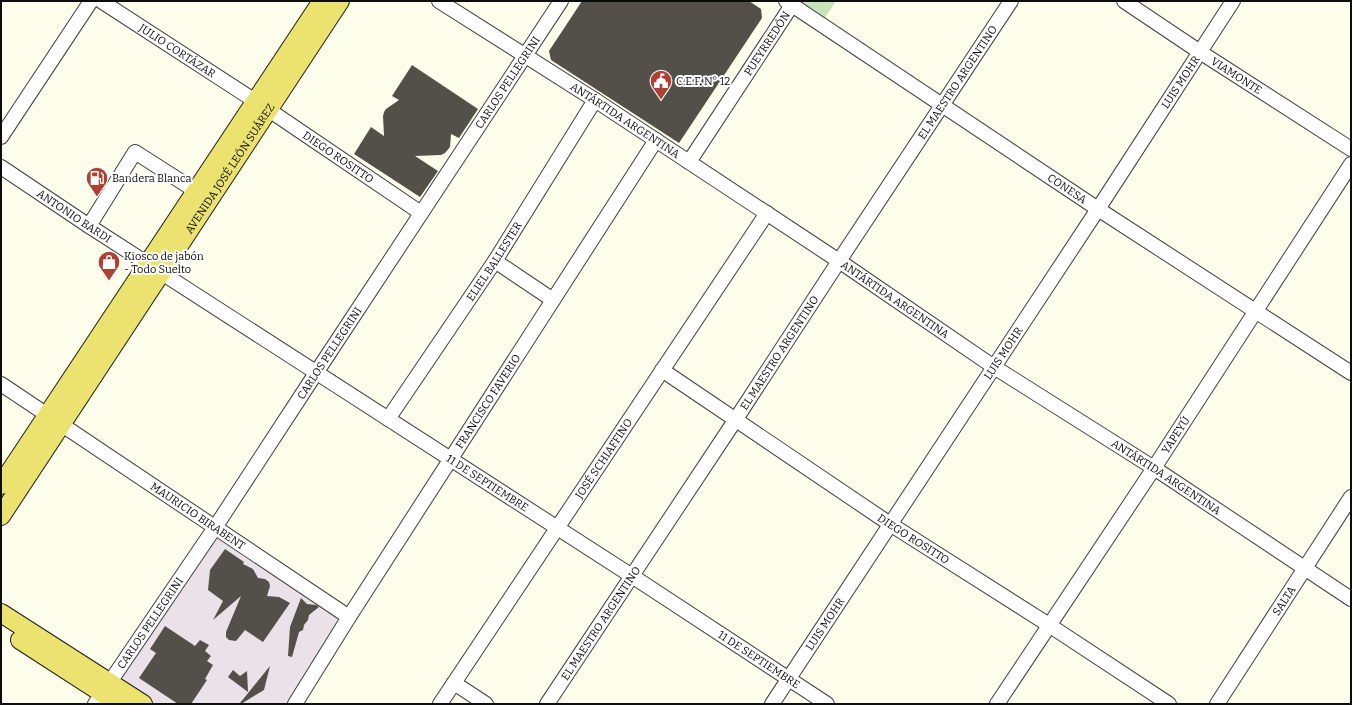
<svg xmlns="http://www.w3.org/2000/svg" width="1352" height="705" font-family="Bitter,serif">
<rect width="100%" height="100%" fill="#fdfdec"/>
<path fill="#eae1e9" d="M219,538L337,616L338,626L288,704H155L124,684L123,674L212,541Z"/>
<path fill="#c8e4ba" d="M798,1H836L824,19Z"/>
<path fill="#534f49" d="M582,1H749L761,9L762,18L679,143L551,60L549,51Z
M412,65L478,109L459,138L451,134L450,147L445,153L441,155L415,156L438,171L420,197L354,154L371,127L384,136L383,116L384,112L386,109L399,100L392,96Z
M225,549L244,562L243,564L253,569L258,578L265,579L269,582L270,586L267,596L279,597L290,603L263,642L245,630L236,641L229,640L226,637V632L241,596L213,620L223,601L208,590L210,570Z
M301,598L307,604L316,605L319,607L309,615L308,620L304,625L303,630L299,632L292,657L288,656L290,627Z
M165,626L195,646L200,640L209,645L205,651L211,656L207,661L213,665L205,679L207,680L191,704H178L139,678L156,653L150,649Z
M270,666L264,690L241,704L240,703Z
M233,670L240,676L247,671L248,692L228,677Z"/>
<g fill="none" stroke-linecap="round" stroke-linejoin="round">
<g stroke="#3f3f3f" stroke-width="16">
<g id="minor">
<path id="s1" d="M101,1L269,110L421,213"/>
<path id="s2" d="M439,1L595,100L839,261L994,367L1154,468L1351,599"/>
<path id="s3" d="M786,1L1098,209L1351,373"/>
<path id="s4" d="M1124,1L1200,52L1351,149"/>
<path d="M1,137L91,1"/>
<path id="s5" d="M689,162L792,5"/>
<path id="s6" d="M1,167L89,226L632,576L827,704"/>
<path d="M89,226L135,152L196,191"/>
<path d="M495,261L553,300"/>
<path id="s7" d="M662,370L890,524L1049,625L1169,704"/>
<path id="s8" d="M1,384L349,617"/>
<path id="s9" d="M388,419L495,261L595,100"/>
<path d="M454,683L486,704"/>
<path id="s10" d="M95,704L216,526L316,373L561,1"/>
<path id="s11" d="M295,704L349,617L656,140"/>
<path id="s12" d="M440,704L767,213"/>
<path id="s13" d="M547,704L736,419L839,261L1011,1"/>
<path id="s14" d="M772,704L1098,209L1233,1"/>
<path id="s15" d="M997,704L1154,468L1351,164"/>
<path id="s16" d="M1217,704L1351,497"/>
</g>
</g>
<g stroke="#1d1d1d" stroke-width="20">
<g id="major">
<path d="M1,485L322,1"/>
<path id="s17" d="M1,516L340,1"/>
<path d="M1,613L143,704"/>
<path d="M20,640L119,704"/>
</g>
</g>
<use href="#minor" stroke="#fff" stroke-width="14"/>
<use href="#major" stroke="#ebe26f" stroke-width="18"/>
</g>
<defs>
<g id="civic-pin" transform="scale(1.15)"><path d="M0 17L-7.5 6A9.5 9.5 0 1 1 7.5 6Z" fill="#ae4132" stroke="#fff"/><path d="M-.6-6.5H3V-4.5H.6V-3L4-1V1h2V6H-6V1h2V-1L-.6-3ZM-1.2 2.5V6h2.4V2.5Z" fill="#fff"/></g>
<g id="fuel-pin" transform="scale(1.15)"><path d="M0 17L-7.5 6A9.5 9.5 0 1 1 7.5 6Z" fill="#ae4132" stroke="#fff"/><path d="M-5.5-6h7V0h2V4h1.3V-2.5L3-4.5l.8-.8L6-3V5H2.5V1h-1V6h-7ZM-4.2-4.7v3.2H.2V-4.7Z" fill="#fff"/></g>
<g id="shop-pin" transform="scale(1.15)"><path d="M0 17L-7.5 6A9.5 9.5 0 1 1 7.5 6Z" fill="#ae4132" stroke="#fff"/><path d="M-5-2.5h2.3a2.7 3.5 0 0 1 5.4 0H5L5.5 6h-11ZM-1.5-2.5h3a1.5 2.3 0 0 0-3 0Z" fill="#fff"/></g>
</defs>
<g fill-rule="evenodd">
<use href="#civic-pin" x="661" y="81"/>
<use href="#fuel-pin" x="97" y="178"/>
<use href="#shop-pin" x="109" y="262"/>
</g>
<g text-anchor="middle" stroke-width="4" stroke-linejoin="round" paint-order="stroke">
<g font-size="11" fill="#0c0c0c" stroke="#fff">
<text dy="4" stroke="none"><textPath href="#s5" startOffset="142">PUEYRREDÓN</textPath></text>
<text dy="4" stroke="none"><textPath href="#s1" startOffset="91">JULIO CORTÁZAR</textPath></text>
<text dy="4" stroke="none"><textPath href="#s4" startOffset="135">VIAMONTE</textPath></text>
<text dy="4" stroke="none"><textPath href="#s10" startOffset="746">CARLOS PELLEGRINI</textPath></text>
<text dy="4" stroke="none"><textPath href="#s13" startOffset="745">EL MAESTRO ARGENTINO</textPath></text>
<text dy="4" stroke="none"><textPath href="#s14" startOffset="744">LUIS MOHR</textPath></text>
<text dy="4" stroke="none"><textPath href="#s2" startOffset="221">ANTÁRTIDA ARGENTINA</textPath></text>
<text dy="4" stroke="none"><textPath href="#s1" startOffset="284">DIEGO ROSITTO</textPath></text>
<text dy="4" stroke="none"><textPath href="#s17" startOffset="416">AVENIDA JOSÉ LEÓN SUÁREZ</textPath></text>
<text dy="4" stroke="none"><textPath href="#s3" startOffset="338">CONESA</textPath></text>
<text dy="4" stroke="none"><textPath href="#s6" startOffset="88">ANTONIO BARDI</textPath></text>
<text dy="4" stroke="none"><textPath href="#s9" startOffset="190">ELIEL BALLESTER</textPath></text>
<text dy="4" stroke="none"><textPath href="#s2" startOffset="545">ANTÁRTIDA ARGENTINA</textPath></text>
<text dy="4" stroke="none"><textPath href="#s10" startOffset="422">CARLOS PELLEGRINI</textPath></text>
<text dy="4" stroke="none"><textPath href="#s13" startOffset="421">EL MAESTRO ARGENTINO</textPath></text>
<text dy="4" stroke="none"><textPath href="#s14" startOffset="420">LUIS MOHR</textPath></text>
<text dy="4" stroke="none"><textPath href="#s11" startOffset="359">FRANCISCO FAVERIO</textPath></text>
<text dy="4" stroke="none"><textPath href="#s15" startOffset="323">YAPEYÚ</textPath></text>
<text dy="4" stroke="none"><textPath href="#s12" startOffset="295">JOSÉ SCHIAFFINO</textPath></text>
<text dy="4" stroke="none"><textPath href="#s2" startOffset="869">ANTÁRTIDA ARGENTINA</textPath></text>
<text dy="4" stroke="none"><textPath href="#s6" startOffset="580">11 DE SEPTIEMBRE</textPath></text>
<text dy="4" stroke="none"><textPath href="#s8" startOffset="237">MAURICIO BIRABENT</textPath></text>
<text dy="4" stroke="none"><textPath href="#s7" startOffset="303">DIEGO ROSITTO</textPath></text>
<text dy="4" stroke="none"><textPath href="#s16" startOffset="123">SALTA</textPath></text>
<text dy="4" stroke="none"><textPath href="#s10" startOffset="98">CARLOS PELLEGRINI</textPath></text>
<text dy="4" stroke="none"><textPath href="#s13" startOffset="97">EL MAESTRO ARGENTINO</textPath></text>
<text dy="4" stroke="none"><textPath href="#s14" startOffset="96">LUIS MOHR</textPath></text>
<text dy="4" stroke="none"><textPath href="#s6" startOffset="904">11 DE SEPTIEMBRE</textPath></text>
</g>
<g font-size="11" fill="#0c0c0c" stroke="#fff" text-anchor="start">
<text x="676" y="85">C.E.F. N° 12</text>
<text x="112" y="182">Bandera Blanca</text>
<text x="124" y="260">Kiosco de jabón<tspan x="124" dy="13">- Todo Suelto</tspan></text>
</g>
</g>
<rect width="1352" height="705" fill="none" stroke="#0c0c0c" stroke-width="4"/>
</svg>
